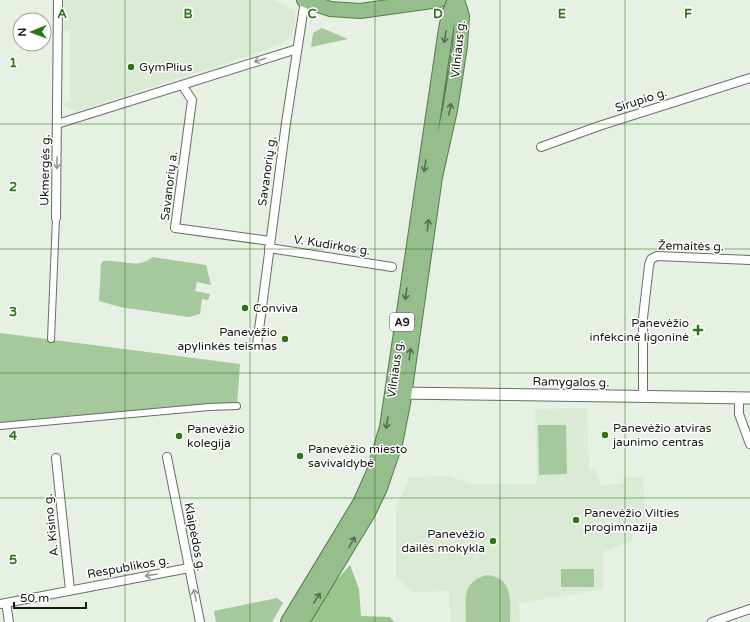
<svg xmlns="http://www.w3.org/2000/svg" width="750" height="622" font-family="'Varela Round',sans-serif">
<rect width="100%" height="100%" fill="#e6f1e3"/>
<path fill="#daead5" d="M64,0H274L295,11V22L292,34L285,41L264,51L77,111L71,110L66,107L64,102L70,101V31H64Z
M587,408L589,469L595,470L601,485L623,484V477H643L646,524L631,525L632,541L603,552V589L519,603L520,622H450L449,591L413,592L396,576V508L410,477L448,476L470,484H537L535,409Z"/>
<path fill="#a5c89c" d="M322,28L348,39L311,47L313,33Z
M152,257L206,265L211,285L197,282L195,291L210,294L208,300L202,299L200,314L189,317L120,307L99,301L101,264L103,261C120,259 139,270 152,257Z
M0,333L240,364L237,406L0,426Z
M538,425H566L567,474L539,475Z
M561,569H594V587H561Z
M487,575C514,578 510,601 510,622H466C466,600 461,582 487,575Z
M277,598L283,603L272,622H216L214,611Z"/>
<path fill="#98c68c" d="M350,565L359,589L361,616L390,617L394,622H308L327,591Z"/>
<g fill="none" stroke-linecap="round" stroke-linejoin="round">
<g stroke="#666f63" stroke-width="8">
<path id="pedestrian" d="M51,339L56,218
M0,426L209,407L237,406"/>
</g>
<g stroke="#666f63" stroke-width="10">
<path id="minor" d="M182,85L192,100L175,228L270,241
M57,124L297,49
M541,147L599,126L750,78
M56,218L58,0
M269,248L392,267
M257,345L286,123L305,0
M643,397V318L649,265L651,259L657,256L750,260
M739,398V414L750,444
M167,457L200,622
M56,458L70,590
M6,603L9,622
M0,604L189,568
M712,622L750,609"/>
</g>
<g stroke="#666f63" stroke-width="13">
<path id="secondary" d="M397,393L750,398"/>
</g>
<g stroke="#587950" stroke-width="16">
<path id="trunk" d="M304,0L330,9L360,11L439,0
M288,622L360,503L373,474L387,427L446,29L449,14L455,0
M302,622L368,513L380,488L395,444L403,403L435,177L450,110L460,46L462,16L457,0"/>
</g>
<use href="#pedestrian" stroke="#fff" stroke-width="6"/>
<use href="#minor" stroke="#fff" stroke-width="8"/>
<use href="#secondary" stroke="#fff" stroke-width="11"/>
<use href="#trunk" stroke="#96be8c" stroke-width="14"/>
</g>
<defs><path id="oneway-shaft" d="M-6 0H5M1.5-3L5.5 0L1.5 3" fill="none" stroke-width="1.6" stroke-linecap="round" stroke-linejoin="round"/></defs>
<g stroke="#566c50">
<use href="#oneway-shaft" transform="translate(445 37) rotate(99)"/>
<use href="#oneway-shaft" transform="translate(450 109) rotate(-78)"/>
<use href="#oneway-shaft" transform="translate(425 166) rotate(99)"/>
<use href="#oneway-shaft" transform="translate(428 225) rotate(-82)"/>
<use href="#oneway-shaft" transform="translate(406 294) rotate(98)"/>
<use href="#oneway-shaft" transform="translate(410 354) rotate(-82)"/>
<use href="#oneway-shaft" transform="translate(387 423) rotate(99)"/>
<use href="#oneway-shaft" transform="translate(352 542) rotate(-60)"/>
<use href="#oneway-shaft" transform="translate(317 598) rotate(-57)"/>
</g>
<g stroke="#969896">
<use href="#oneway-shaft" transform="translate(260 60) rotate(162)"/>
<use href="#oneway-shaft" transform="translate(57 163) rotate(91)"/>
<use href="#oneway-shaft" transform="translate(151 575) rotate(170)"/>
<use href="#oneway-shaft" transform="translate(195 595) rotate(-102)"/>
</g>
<path fill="none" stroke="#2e7516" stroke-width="1" stroke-opacity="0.55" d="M125,0V622M250,0V622M375,0V622M500,0V622M625,0V622M0,124H750M0,249H750M0,373H750M0,498H750"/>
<g fill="#2e7516" stroke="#fff" stroke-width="1.5">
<circle cx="131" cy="67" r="4"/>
<circle cx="245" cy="308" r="4"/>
<path d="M696 324h4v4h4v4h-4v4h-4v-4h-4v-4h4z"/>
<circle cx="285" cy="339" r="4"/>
<circle cx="605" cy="435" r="4"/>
<circle cx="179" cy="436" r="4"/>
<circle cx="300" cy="456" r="4"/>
<circle cx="576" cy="520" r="4"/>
<circle cx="493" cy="541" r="4"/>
</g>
<g text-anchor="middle" stroke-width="3" stroke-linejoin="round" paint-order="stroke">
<rect fill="#fff" stroke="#5c5e5b" stroke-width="1" x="390" y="313" width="24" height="18" rx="3"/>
<g font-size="11" font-weight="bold" fill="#161915">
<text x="402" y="326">A9</text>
</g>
<g font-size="12" fill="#161915" stroke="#fff">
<text transform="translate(458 49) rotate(-84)" y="4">Vilniaus g.</text>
<text transform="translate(641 100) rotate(-18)" y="4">Sirupio g.</text>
<text transform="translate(45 170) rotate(-89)" y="4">Ukmergės g.</text>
<text transform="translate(267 171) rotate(-82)" y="4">Savanorių g.</text>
<text transform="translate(169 186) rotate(-83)" y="4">Savanorių a.</text>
<text transform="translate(332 245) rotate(9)" y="4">V. Kudirkos g.</text>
<text transform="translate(691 246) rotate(1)" y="4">Žemaitės g.</text>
<text transform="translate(395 369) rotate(-82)" y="4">Vilniaus g.</text>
<text transform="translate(571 382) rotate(1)" y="4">Ramygalos g.</text>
<text transform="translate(51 525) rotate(-96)" y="4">A. Kisino g.</text>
<text transform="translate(195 537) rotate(79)" y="4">Klaipėdos g.</text>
<text transform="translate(128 567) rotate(-10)" y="4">Respublikos g.</text>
</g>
<g font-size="12" fill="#161915" stroke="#fff" text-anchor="start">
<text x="139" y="71">GymPlius</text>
<text x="253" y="312">Conviva</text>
<text x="689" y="327" text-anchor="end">Panevėžio<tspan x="689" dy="14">infekcinė ligoninė</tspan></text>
<text x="277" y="336" text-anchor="end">Panevėžio<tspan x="277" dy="14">apylinkės teismas</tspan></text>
<text x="613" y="432">Panevėžio atviras<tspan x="613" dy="14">jaunimo centras</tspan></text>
<text x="187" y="433">Panevėžio<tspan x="187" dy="14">kolegija</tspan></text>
<text x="308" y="453">Panevėžio miesto<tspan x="308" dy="14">savivaldybė</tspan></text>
<text x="584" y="517">Panevėžio Vilties<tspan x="584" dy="14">progimnazija</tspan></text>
<text x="485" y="538" text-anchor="end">Panevėžio<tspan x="485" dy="14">dailės mokykla</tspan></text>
</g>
</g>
<g font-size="13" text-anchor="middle" font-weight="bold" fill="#2e7516" stroke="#fff" stroke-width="3" stroke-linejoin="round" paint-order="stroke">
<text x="62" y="18">A</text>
<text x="188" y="18">B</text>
<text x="312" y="18">C</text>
<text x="438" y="18">D</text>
<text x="562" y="18">E</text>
<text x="688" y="18">F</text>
<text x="13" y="67">1</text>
<text x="13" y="191">2</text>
<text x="13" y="316">3</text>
<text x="13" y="440">4</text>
<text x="13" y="564">5</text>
</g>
<g transform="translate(32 32) rotate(269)"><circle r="19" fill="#ffffff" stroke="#a2a3a1"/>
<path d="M0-3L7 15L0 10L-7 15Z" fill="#2e7516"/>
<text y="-6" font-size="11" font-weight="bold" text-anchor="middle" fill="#161915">N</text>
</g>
<path d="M14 602v6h72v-6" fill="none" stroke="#161915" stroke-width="2"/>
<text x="20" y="602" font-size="12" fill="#161915" stroke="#ffffff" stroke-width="3" paint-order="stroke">50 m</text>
</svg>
